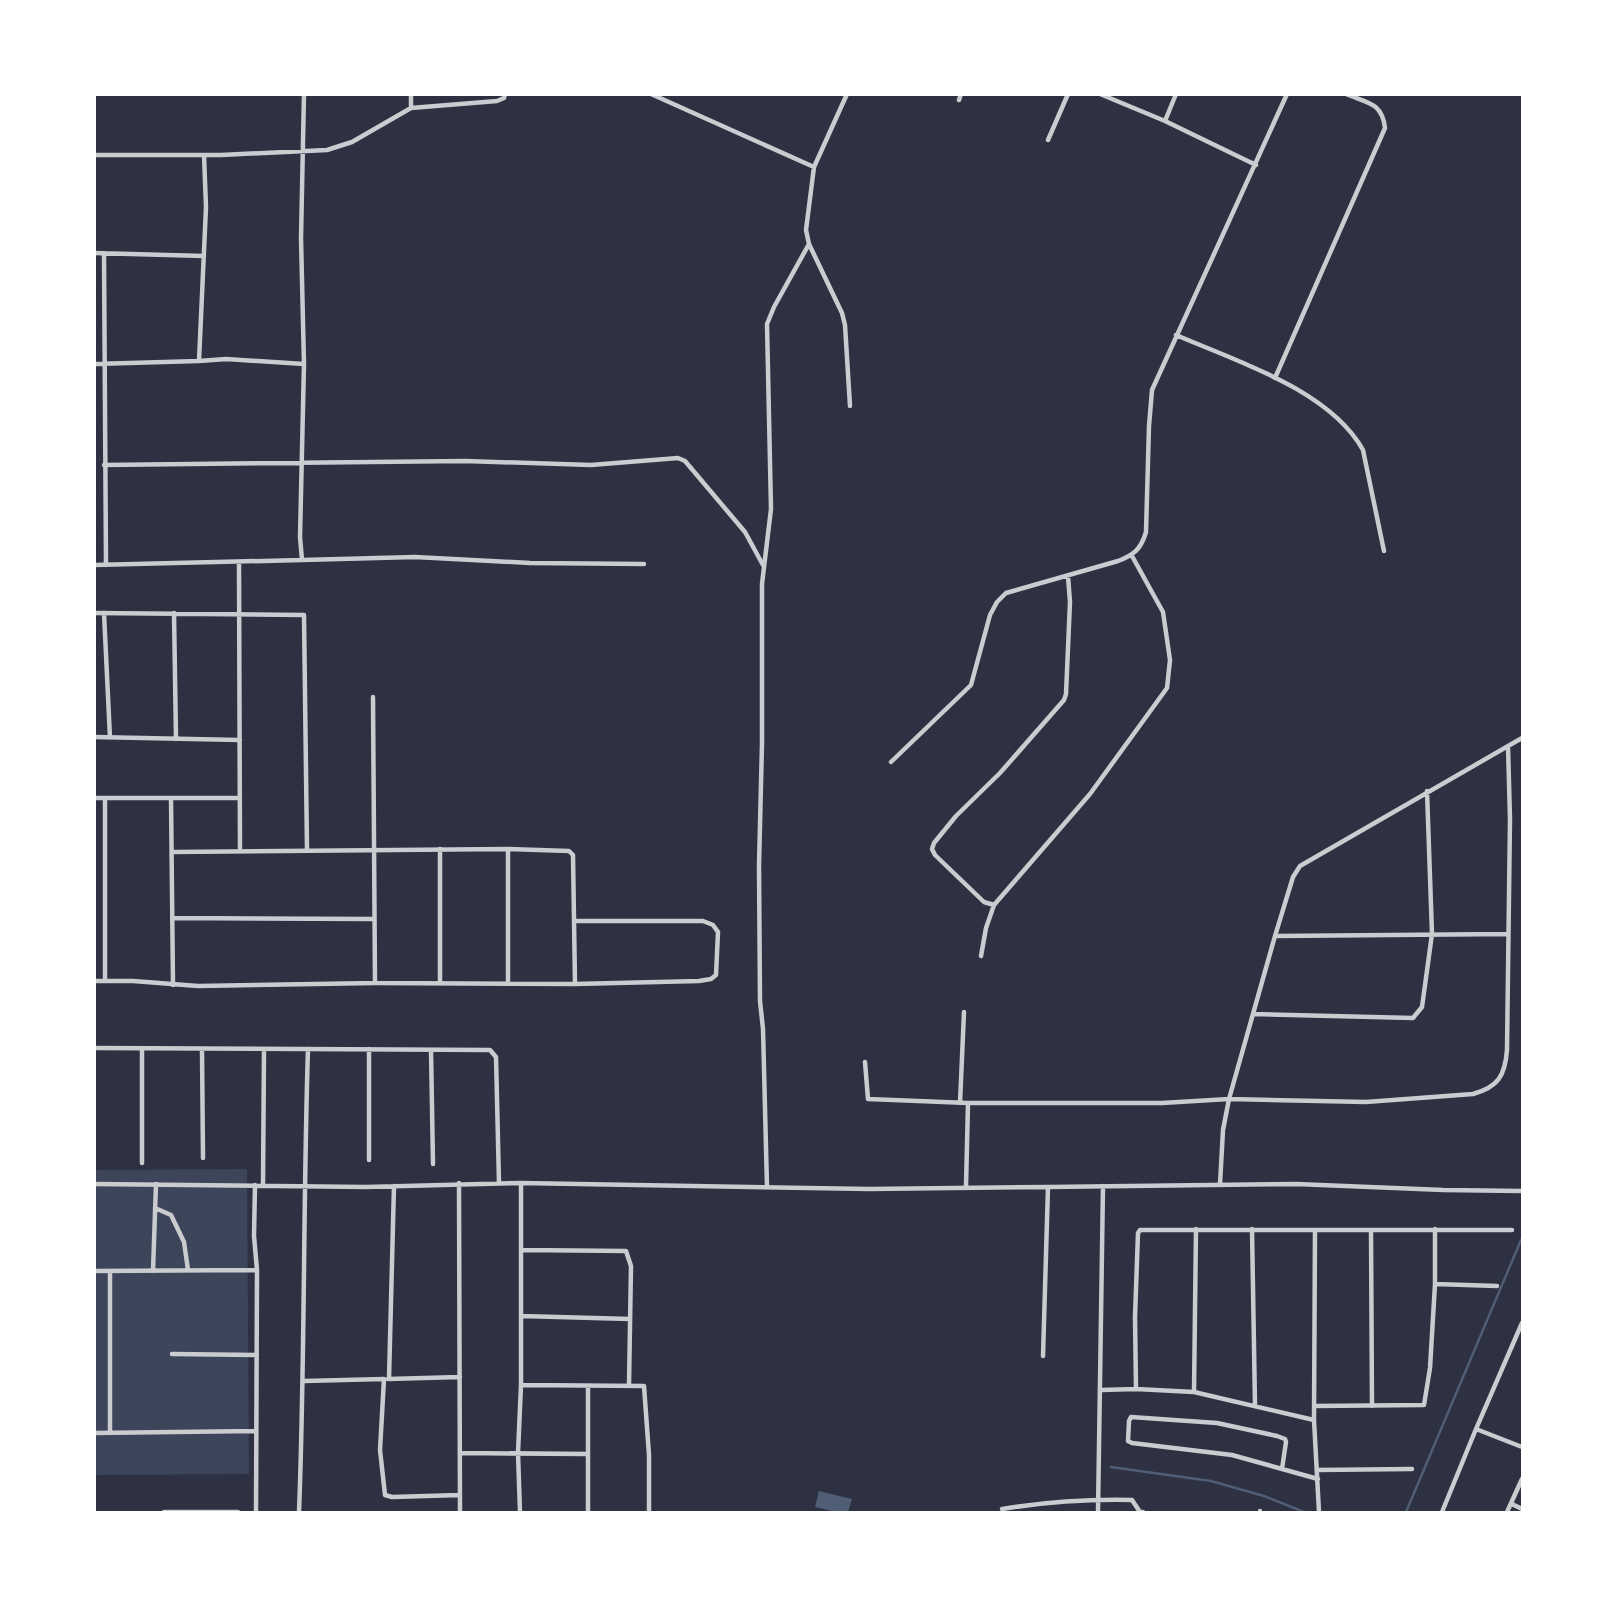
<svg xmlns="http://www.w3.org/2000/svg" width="1617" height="1607" font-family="'Public Sans',sans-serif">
<rect width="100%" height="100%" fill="#2d3142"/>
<path fill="#3c4559" d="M247,1169L249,1474L95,1475L94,1170Z"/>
<path fill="#4f5d75" d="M819,1491L852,1499L848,1512H836L815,1507Z"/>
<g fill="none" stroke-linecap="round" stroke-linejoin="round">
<path stroke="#4f5d75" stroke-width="2.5" d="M1111,1467L1211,1481L1264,1496L1304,1512
M1406,1512L1521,1240"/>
<path stroke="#caccd0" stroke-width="4.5" d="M411,94V108
M651,94L814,167
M847,94L814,167L806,230L809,244L842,313L845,325L850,406
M1100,94L1165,121L1256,165
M959,100L961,94
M1165,121L1176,94
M1048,140L1068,94
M94,155H221L327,150L352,142L411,108L497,101L504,98L505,94
M204,155L206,207L199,361L226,359L304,364
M94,253L204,256
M104,253L106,565
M1176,335C1236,361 1330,390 1363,450L1384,551
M94,364L199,361
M1275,378L1385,128C1382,102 1367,103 1346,94
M104,465L465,461L591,465L678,458L685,461L745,532L763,565
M302,560L415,557L530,563L644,564
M239,562L240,851
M94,565L302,560L300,537L304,364L301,238L304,94
M94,613L304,615L307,850
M104,613L110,738
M174,613L176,739
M373,697L375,983
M94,737L240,740
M891,762L971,685L990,615L997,602L1006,593L1118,561C1134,555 1141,549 1146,532L1149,426L1152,390L1287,94
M94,798H239
M105,798V981
M171,798L173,985
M440,849V983
M508,849V983
M172,852L508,849L569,851L573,855L575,984
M994,905L984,902L935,855L932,849L934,843L956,816L1000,773L1064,700L1066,694L1070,602L1068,576
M172,918L373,919
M1275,936L1508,934
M981,956L986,928L994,905L1090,794L1167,688L1170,660L1163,612L1132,556
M94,981H133L198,986L375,983L575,984L699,981L711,979L716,975L718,932L713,925L703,921H574
M1253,1014L1413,1018L1422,1007L1432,934L1427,791
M94,1048L490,1050L496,1057L499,1183
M142,1049V1163
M202,1050L203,1158
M431,1050L433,1164
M865,1062L868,1099L968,1103H1162L1229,1099L1366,1102L1473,1094C1498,1087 1505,1076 1507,1050L1510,819L1508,746
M960,1103L964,1012
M369,1160V1049
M459,1183L460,1512
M94,1184L366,1187L521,1183L869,1189L1048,1187
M1220,1184L1223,1130L1229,1099L1275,936L1293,877L1300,866L1522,738
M255,1185L254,1236L257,1270
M263,1185L264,1049
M966,1186L968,1103
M767,1187L763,1029L760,1001L759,866L762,743V584L771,509L767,324L774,307L809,244
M155,1208L171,1215L184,1242L188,1270
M1252,1229L1255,1405
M1315,1230L1314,1420L1319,1512
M1371,1230L1372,1406
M521,1250L626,1251L631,1266L629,1385
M94,1271L257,1270L256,1512
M153,1271L156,1184
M1435,1284L1497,1286
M521,1316L630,1319
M172,1354L257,1355
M1043,1356L1048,1187L1296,1184L1443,1190L1522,1191
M388,1379L460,1377
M389,1379L394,1186
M304,1381L384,1379L380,1450L385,1495L392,1497L460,1495
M521,1385L644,1386L649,1455V1512
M588,1386V1512
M1136,1389L1135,1317L1138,1233L1140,1230H1512
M1101,1390L1136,1389L1194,1392L1314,1420
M1194,1392L1196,1229
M1314,1406L1424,1405L1430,1368L1435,1284V1229
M1476,1429L1522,1447
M110,1432V1271
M94,1433L256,1431
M460,1453L588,1454
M1282,1469L1286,1442L1285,1439L1277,1436L1217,1423L1131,1417L1129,1421L1128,1441L1132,1443L1232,1455L1318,1479
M1317,1470L1412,1469
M1512,1504L1522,1509
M1002,1509C1045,1502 1088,1499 1132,1500L1140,1512H1143
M164,1512H238
M299,1512C305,1358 303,1204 308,1049
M520,1512L518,1453L521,1385V1183
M1098,1512L1103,1186
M1260,1512V1511
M1442,1512L1476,1429L1522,1323
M1507,1512L1522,1479"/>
</g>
<rect width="1617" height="1607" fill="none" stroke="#ffffff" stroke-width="192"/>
</svg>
